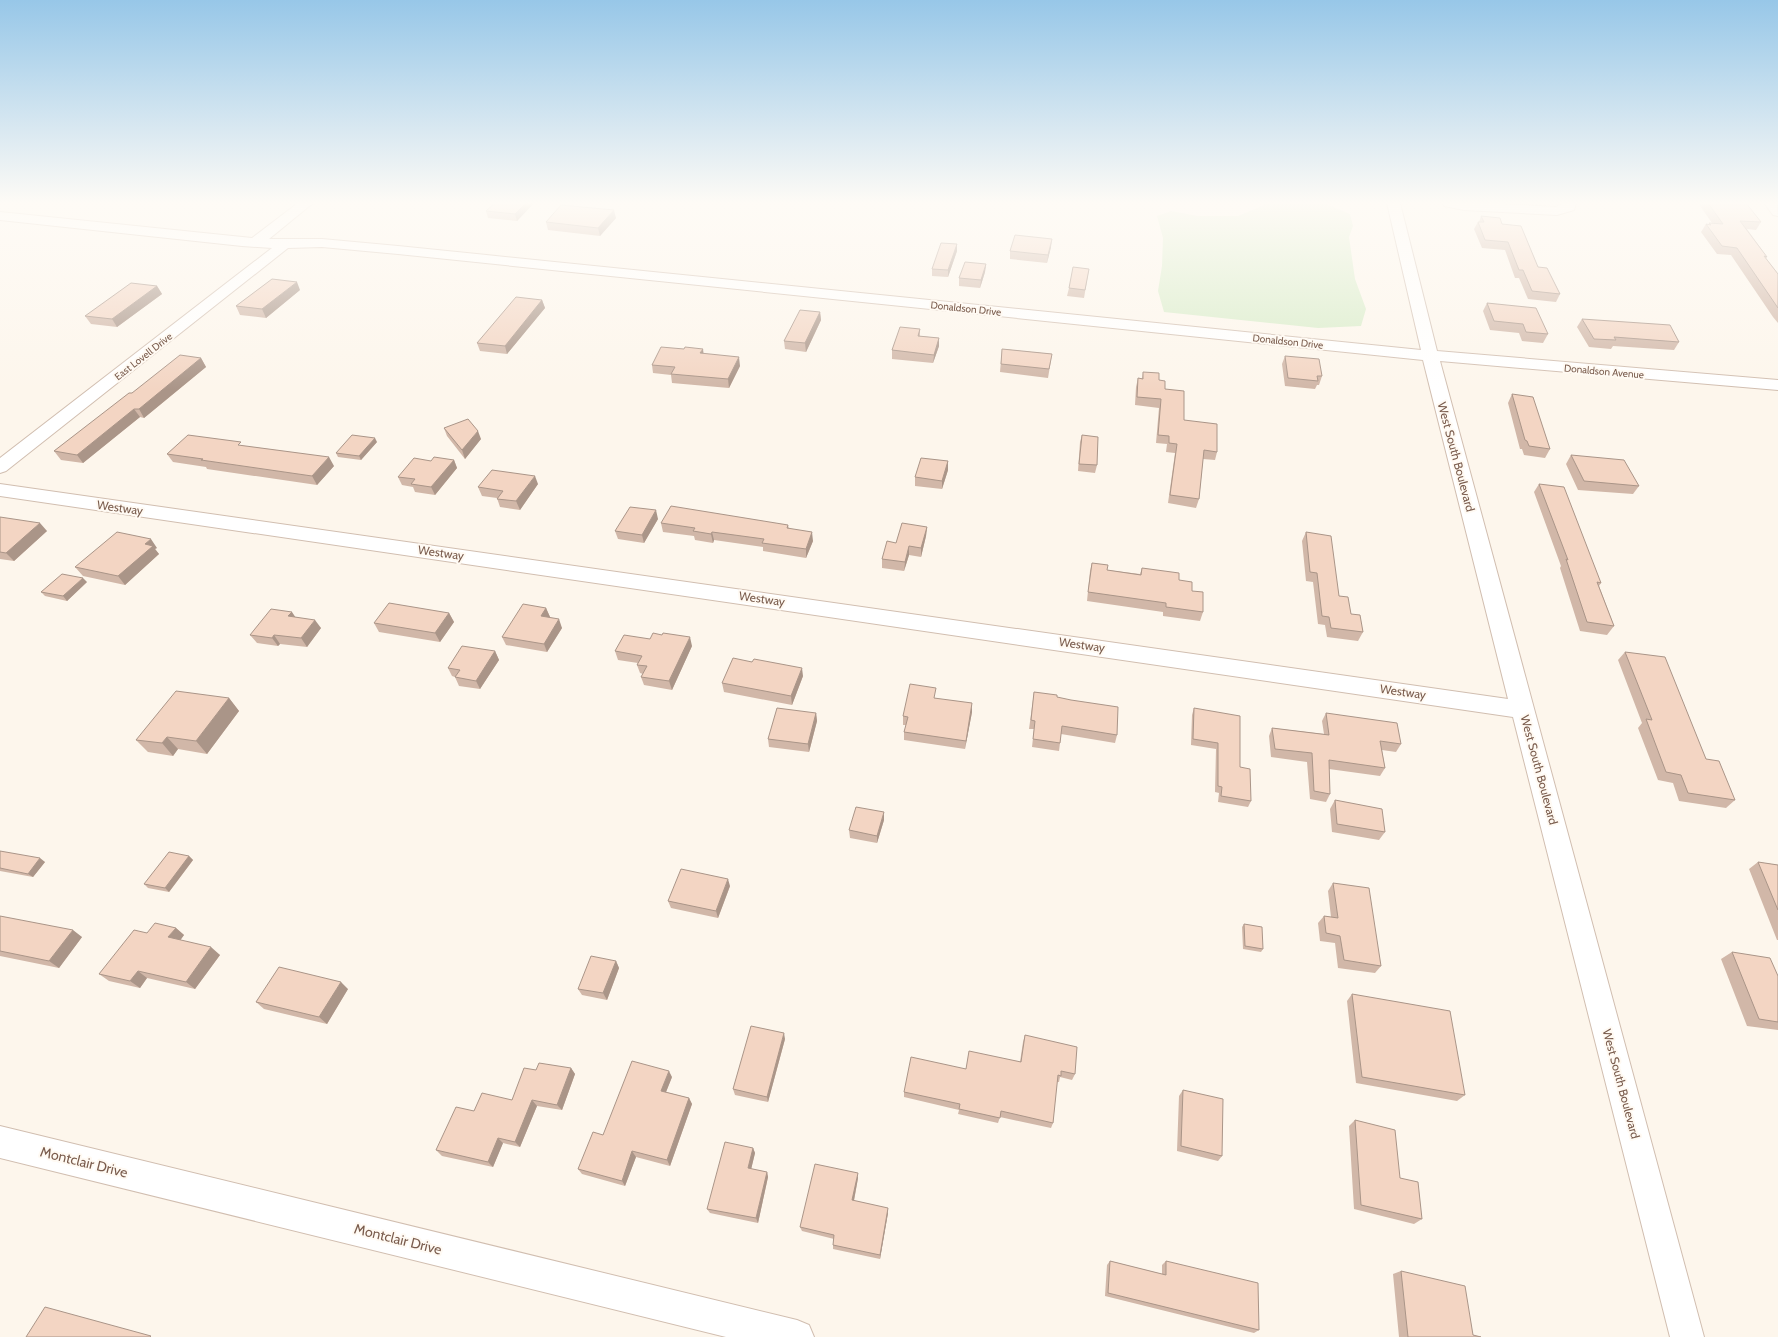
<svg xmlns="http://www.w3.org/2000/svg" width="1778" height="1337" font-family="Cabin,sans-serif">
<rect width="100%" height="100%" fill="#fdf6ec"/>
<path fill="#d8ecc9" d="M1269,203H1324L1350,214L1353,226L1349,237L1355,279L1366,309L1361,326L1318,328L1164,312L1158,291L1162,266L1163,238L1157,216L1171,211L1198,216H1238Z"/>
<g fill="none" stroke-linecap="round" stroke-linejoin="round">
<g stroke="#d1beb0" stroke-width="2">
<path id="minor" d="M298,203H313L269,239H322L398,246L1421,350L1387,203H1400L1437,351L1778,380V390L1440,361L1704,1337H1670L1513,717L0,496V484L1508,699L1423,360L398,254L322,247L288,248L6,471L0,473V458L272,248L242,246L0,220V212L252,238Z
M1443,203H1485L1556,207L1563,203H1576L1574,210L1557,215L1464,210L1444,206Z
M1764,203H1777L1778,216L1773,215Z
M0,1126L797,1320L809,1325L814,1337H726L0,1158Z"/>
</g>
<use href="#minor" fill="#fff" fill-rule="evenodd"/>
</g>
<path fill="#d1b7a8" d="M534,203L517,221L488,218L486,211Z
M1698,203H1746L1761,222L1756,230L1747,229L1767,257L1766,258L1778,274V323L1773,317L1731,255L1717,254L1701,232L1706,224L1708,225L1709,223H1712Z
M1481,216L1502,224L1538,267L1560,294L1556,302L1528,299L1519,278H1515L1505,250L1482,248L1474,229L1478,222H1479Z
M616,218L600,236L548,230L546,222Z
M957,244V251L948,277L932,276V269Z
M1051,247L1047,263L1010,259V251Z
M986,264L985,272L980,288L959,286V278Z
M1089,269L1084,298L1067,296L1069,288Z
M157,286L162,294L117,327L91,324L85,316Z
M300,290L266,318L240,315L236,306Z
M542,300L545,308L507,354L480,351L477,343Z
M1487,303L1548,334L1543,343L1522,341L1519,333L1490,330L1483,311Z
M820,312L821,320L806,352L785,349L784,341Z
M1582,319L1679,342L1674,350L1613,346L1611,349L1589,347L1577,327Z
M920,329V336L939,338V346L933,363L892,359V350Z
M1002,349L1052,354L1048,378L1000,372Z
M703,354L740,366L729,388L672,383L671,375L653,373L652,365Z
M1285,356L1322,376L1319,385H1317L1315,389L1285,386L1282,364Z
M201,358L206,367L144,418L140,417L83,463L61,460L54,451L132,393Z
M1143,372L1159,380L1165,389L1184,420L1217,452L1215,460L1203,459L1199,499L1196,508L1168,503L1175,453L1166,452L1167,444L1156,443L1159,408L1135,405L1136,387L1138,378H1142Z
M1512,394L1550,449L1545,458L1524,455L1522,449H1520L1508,403Z
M444,428L481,439L465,459L447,436Z
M1082,435L1097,465L1095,473L1078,471L1080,442Z
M377,442L361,460L338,457L336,453Z
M243,446L334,466L317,485L207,469L206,467L173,462L167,454Z
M1571,455L1639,486L1633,494L1578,490L1566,464Z
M454,460L457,468L435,495L415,492L413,487L402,485L398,477L431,461Z
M948,461V470L942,489L915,486V477Z
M538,484L520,510L500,507L497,498L482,496L478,487Z
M1539,484L1601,583L1599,586L1614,626L1607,635L1580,631L1560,568L1561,566L1534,492Z
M0,517L47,531L14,561L0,559Z
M658,519L644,543L618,539L615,531Z
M661,523L788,525L789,529L813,541L806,558L763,551V547L714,540L713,543L695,540L694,536L663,532Z
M927,527L926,536L921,557L909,555L904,571L882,568V559L896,543Z
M1306,532L1339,596L1363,632L1358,641L1327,637L1325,625L1318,624L1313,582L1306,581L1302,541Z
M157,548L155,549L159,554L125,585L83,576L75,567Z
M1092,563L1107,570L1140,574L1142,568L1179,580L1192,591L1203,612L1200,621L1163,616V612L1087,601L1090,571Z
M87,582L67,601L45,596L41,592Z
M546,608L550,617L549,618L562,628L547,652L506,645L502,637Z
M449,613L454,622L440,642L379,632L374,623Z
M296,617L321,628L307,647L280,644L278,646L257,643L250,635Z
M692,646L672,690L644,685L641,677L643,674L640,673L637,665L638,663L618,660L615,651Z
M495,651L499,660L480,689L459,686L455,677L452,676L448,668Z
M1625,652L1706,759L1735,800L1726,808L1679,801L1673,783L1658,780L1638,728L1642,723L1618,660Z
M803,676L792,705L724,692L722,683Z
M1034,692L1057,697L1117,735L1115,743L1061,734L1060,743L1059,751L1032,747L1034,729H1029Z
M229,698L239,711L207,754L178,749L173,756L148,752L136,740Z
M935,698L972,712L965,749L904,740V732L906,725H903V716Z
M1194,708L1240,767L1251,801L1248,807L1218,802L1219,793L1215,792L1216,749L1191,745L1192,715Z
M816,713L817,721L809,752L769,747L768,739Z
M1326,713L1401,744L1396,752L1382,750L1385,768L1380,776L1329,769L1330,794L1326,802L1310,799L1307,762L1271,757L1269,736L1272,728L1324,734L1322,721Z
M1335,800L1385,832L1379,840L1332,832L1330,809Z
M884,820L877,843L850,838L849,830Z
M0,851L45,862L33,877L0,871Z
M189,856L193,860L169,892L148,888L144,884Z
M1758,862L1778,865V940H1777L1749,869Z
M1333,883L1381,966L1375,973L1338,968L1335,943L1320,941L1318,923L1324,916L1331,917L1328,891Z
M730,886L718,918L671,908L668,901Z
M0,916L82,937L59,968L0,956Z
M1244,924L1263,949L1261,952L1243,949L1242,927Z
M176,928L184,935L180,940L220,955L195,989L147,978L140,988L109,981L99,974L147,933Z
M1732,952L1778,976V1030L1747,1026L1721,959Z
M616,961L619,968L607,1000L582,995L578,989Z
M348,989L327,1024L264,1009L256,1002Z
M1352,994L1465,1095L1457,1101L1356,1083L1347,1001Z
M1025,1035L1075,1074L1072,1080L1060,1077L1059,1082H1057L1053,1123L1051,1128L1000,1117L998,1123L958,1114L959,1110L904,1097V1092L966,1069L1020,1062L1023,1042Z
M785,1039L768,1102L735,1095L733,1089Z
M571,1068L575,1074L562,1110L537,1106L520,1147L503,1143L493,1167L442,1156L436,1150L474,1111L512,1100L536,1070Z
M672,1077L666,1092L689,1098L692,1104L670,1166L636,1157L625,1186L582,1174L578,1169L603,1135Z
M1183,1090L1222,1156L1218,1161L1177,1151L1179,1096Z
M1355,1120L1400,1178L1422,1219L1414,1224L1354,1209L1349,1126Z
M753,1148L755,1153L751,1169L767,1172L768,1177L758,1223L710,1213L707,1209Z
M858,1178L854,1201L888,1213L880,1259L833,1249V1245L834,1239L802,1231L800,1227Z
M1110,1261L1162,1274V1265L1166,1261L1259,1330L1254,1333L1105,1296L1107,1265Z
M1401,1271L1473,1335L1481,1337H1399L1393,1274Z"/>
<path fill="#aa9588" d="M526,203H534L517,221L515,214Z
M614,210L616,218L600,236L598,228Z
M1052,239L1051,247L1047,263L1048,255Z
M957,244V251L948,277V270Z
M986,264L985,272L980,288L981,280Z
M297,282L300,290L266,318L262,309Z
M157,286L162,294L117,327L112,319Z
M542,300L545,308L507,354L505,346Z
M820,312L821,320L806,352L805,343Z
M939,338V346L933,363L934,355Z
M703,349L704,357L700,353Z
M739,357L740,366L729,388L728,379Z
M201,358L206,367L144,418L139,409Z
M134,409L140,417L83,463L77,455Z
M478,431L481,439L465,459L462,450Z
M375,438L377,442L361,460L359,456Z
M329,457L334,466L317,485L312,476Z
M454,460L457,468L435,495L431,487Z
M948,461V470L942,489V481Z
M535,476L538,484L520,510L516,501Z
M656,510L658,519L644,543L642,535Z
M40,523L47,531L14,561L6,553Z
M927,527L926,536L921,557V548Z
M712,532L714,540L713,543L711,534Z
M812,532L813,541L806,558V549Z
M151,539L157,548L155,549L159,554L125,585L118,576L145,544Z
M909,546V555L904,571L905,562Z
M83,578L87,582L67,601L63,596Z
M546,608L550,617L544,625L541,616Z
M292,612L298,621L288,616Z
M449,613L454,622L440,642L435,633Z
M559,619L562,628L547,652L544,644Z
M315,620L321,628L307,647L301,638Z
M274,635L280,644L278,646L272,638Z
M690,637L692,646L672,690L669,681Z
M495,651L499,660L480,689L476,681Z
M802,668L803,676L792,705L791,696Z
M229,698L239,711L207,754L196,741Z
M972,703V712L965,749L966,741Z
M816,713L817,721L809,752L808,744Z
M167,737L178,749L173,756L162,743Z
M884,812V820L877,843V836Z
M189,856L193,860L169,892L165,888Z
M40,858L45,862L33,877L28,874Z
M728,879L730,886L718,918L716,911Z
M176,928L184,935L177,945L168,937Z
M73,930L82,937L59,968L49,961Z
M211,947L220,955L195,989L186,982Z
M616,961L619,968L607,1000L603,993Z
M138,971L147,978L140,988L130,981Z
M341,982L348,989L327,1024L319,1017Z
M784,1033L785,1039L768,1102L767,1097Z
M571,1068L575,1074L562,1110L557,1105Z
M669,1071L672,1077L664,1097L661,1091Z
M689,1098L692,1104L670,1166L667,1160Z
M532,1100L537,1106L520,1147L515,1142Z
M498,1138L503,1143L493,1167L488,1162Z
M753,1148L755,1153L750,1174L748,1168Z
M632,1151L636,1157L625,1186L622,1181Z
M767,1172L768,1177L758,1223L756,1218Z
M858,1173V1178L853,1205L852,1200Z
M888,1208V1213L880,1259V1255Z"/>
<path fill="#f3d5c3" stroke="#aa9588" d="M495,203H526L515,214L486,211Z
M1708,203H1746L1761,222L1740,221L1767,257L1764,256L1778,274V308L1737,248L1722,246L1706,224L1711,225L1709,223L1723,224Z
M561,205L614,210L598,228L546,222Z
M1481,216L1500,218L1502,224L1521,226L1538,267L1547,268L1560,294L1532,291L1523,270H1519L1508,242L1485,240L1478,222H1484Z
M1015,235L1052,239L1048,255L1010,251Z
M941,243L957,244L948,270L932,269Z
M965,262L986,264L981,280L959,278Z
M1073,267L1089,269L1085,290L1069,288Z
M272,279L297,282L262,309L236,306Z
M131,283L157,286L112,319L85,316Z
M516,297L542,300L505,346L477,343Z
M1487,303L1536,308L1548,334L1526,332L1523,324L1494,321Z
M800,310L820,312L805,343L784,341Z
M1582,319L1670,325L1679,342L1614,337L1616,340L1594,339Z
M900,327L920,329L918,336L939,338L934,355L892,350Z
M661,347L684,349L685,347L703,349L700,353L739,357L728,379L671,374L675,367L652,365Z
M1002,349L1052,354L1049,369L1001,364Z
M180,355L201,358L139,409H134L77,455L54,451L129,393H132Z
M1285,356L1319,359L1322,376H1317L1318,381L1288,378Z
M1143,372L1159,373V380L1165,381V389L1184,391V420L1217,424V452L1204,450L1199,499L1170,495L1177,444L1169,443V436L1158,435L1161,399L1137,397L1138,378L1143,379Z
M1512,394L1533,397L1550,449L1529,446L1527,441L1525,440Z
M468,419L478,431L462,450L444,428Z
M188,435L241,442L238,445L329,457L312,476L201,460L203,459L167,454Z
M352,435L375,438L359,456L336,453Z
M1082,435L1098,437L1097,465L1079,464Z
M1571,455L1624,460L1639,486L1584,481Z
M434,457L454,460L431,487L411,484L415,479L398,477L414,458L431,461Z
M921,458L948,461L942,481L915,477Z
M492,470L535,476L516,501L497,499L503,491L478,487Z
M1539,484L1564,487L1601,583L1597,582L1614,626L1587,622L1566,559L1568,560Z
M671,506L788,525L787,528L812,532L806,549L762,543L764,539L712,532L711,534L693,531L695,528L661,523Z
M630,507L656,510L642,535L615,531Z
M0,517L40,523L6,553L0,552Z
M902,523L927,527L921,548L909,546L905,562L882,559L887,541L896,543Z
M117,532L151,539L145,544L153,546L118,576L75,567Z
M1306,532L1331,536L1339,596L1348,597L1351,614L1360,615L1363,632L1331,628L1329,617L1322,616L1317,573L1310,572Z
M1092,563L1108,565L1107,570L1141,575L1142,568L1179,573V580L1192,582V591L1203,592V612L1166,607V603L1088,592Z
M62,574L83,578L63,596L41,592Z
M389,603L449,613L435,633L374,623Z
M523,604L546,608L541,616L559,619L544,644L502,637Z
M271,609L292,612L288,616L315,620L301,638L274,635L272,638L250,635Z
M653,633L662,635L663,633L690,637L669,681L641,677L647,666L637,665L642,656L615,651L624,635L650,639Z
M462,646L495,651L476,681L455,677L460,670L448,668Z
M1625,652L1665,657L1706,759L1719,761L1735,800L1688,793L1681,775L1666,772L1646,719L1652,720Z
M733,658L752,662L754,659L802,668L791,696L722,683Z
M910,684L936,688L934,698L972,703L966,741L904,732L908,717L903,716Z
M176,691L229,698L196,741L167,737L162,743L136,740Z
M1034,692L1057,695V697L1071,700L1118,707L1117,735L1062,726L1060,743L1033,739L1035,721L1031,720Z
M777,708L816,713L808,744L768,739Z
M1194,708L1240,716V767L1250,769L1251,801L1221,796L1222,787L1218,786V743L1193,739Z
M1326,713L1397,723L1401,744L1380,741L1385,768L1329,760L1330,794L1314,791L1312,753L1275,749L1272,728L1329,735Z
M1335,800L1382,809L1385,832L1337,824Z
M856,807L884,812L877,836L849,830Z
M0,851L40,858L28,874L0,868Z
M169,852L189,856L165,888L144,884Z
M1758,862L1778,865V910Z
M681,869L728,879L716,911L668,901Z
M1333,883L1369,888L1381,966L1344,960L1340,936L1326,933L1324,916L1338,918Z
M0,916L73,930L49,961L0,951Z
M155,923L176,928L168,937L211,947L186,982L138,971L130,981L99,974L134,930L147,933Z
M1244,924L1262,927L1263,949L1245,946Z
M1732,952L1770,958L1778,976V1022L1759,1019Z
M591,956L616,961L603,993L578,989Z
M279,967L341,982L319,1017L256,1002Z
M1352,994L1450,1011L1465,1095L1362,1077Z
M751,1026L784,1033L767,1097L733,1089Z
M1025,1035L1077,1047L1075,1074L1061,1071V1076L1058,1075L1053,1123L1001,1111L1000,1118L959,1109L960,1104L904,1092L911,1057L966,1069L969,1051L1021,1062Z
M632,1061L669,1071L661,1091L689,1098L667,1160L632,1151L622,1181L578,1169L593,1132L603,1135Z
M539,1063L571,1068L557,1105L532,1100L515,1142L498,1138L488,1162L436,1150L456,1107L474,1111L482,1093L512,1100L524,1068L536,1070Z
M1183,1090L1223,1099L1222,1156L1181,1146Z
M1355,1120L1395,1130L1400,1178L1418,1182L1422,1219L1361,1205Z
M725,1142L753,1148L748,1168L767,1172L756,1218L707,1209Z
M815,1164L858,1173L852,1200L888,1208L880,1255L833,1245L834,1235L800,1227Z
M1110,1261L1166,1275V1261L1258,1283L1259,1330L1108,1293Z
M1401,1271L1465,1286L1473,1335L1481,1337H1408Z
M45,1307L151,1336L150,1337H26Z"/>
<linearGradient id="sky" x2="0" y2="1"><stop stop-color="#97c7e8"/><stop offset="0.52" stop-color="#fefbf6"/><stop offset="1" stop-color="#fefbf6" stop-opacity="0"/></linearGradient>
<rect width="1778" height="390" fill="url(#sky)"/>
<g text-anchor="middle" stroke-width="4" stroke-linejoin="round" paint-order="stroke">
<g font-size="10" fill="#7a5c4d" stroke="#fffaf3">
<text transform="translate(966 308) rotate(6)" y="4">Donaldson Drive</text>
<text transform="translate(1288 341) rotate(6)" y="4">Donaldson Drive</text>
<text transform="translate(143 356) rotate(-38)" y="4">East Lovell Drive</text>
<text transform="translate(1604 371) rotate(5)" y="4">Donaldson Avenue</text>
</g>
<g font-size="12" fill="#7a5c4d" stroke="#fffaf3">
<text transform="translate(1456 457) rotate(75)" y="4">West South Boulevard</text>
<text transform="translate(120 508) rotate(8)" y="4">Westway</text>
<text transform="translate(441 553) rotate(8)" y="4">Westway</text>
<text transform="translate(762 599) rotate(8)" y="4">Westway</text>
<text transform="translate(1082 645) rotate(8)" y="4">Westway</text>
<text transform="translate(1403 692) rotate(8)" y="4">Westway</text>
<text transform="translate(1539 770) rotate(75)" y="4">West South Boulevard</text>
<text transform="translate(1621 1084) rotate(75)" y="4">West South Boulevard</text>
</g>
<g font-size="14" fill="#7a5c4d" stroke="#fffaf3">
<text transform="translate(84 1162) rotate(14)" y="5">Montclair Drive</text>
<text transform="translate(398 1239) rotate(14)" y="5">Montclair Drive</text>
</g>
</g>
</svg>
